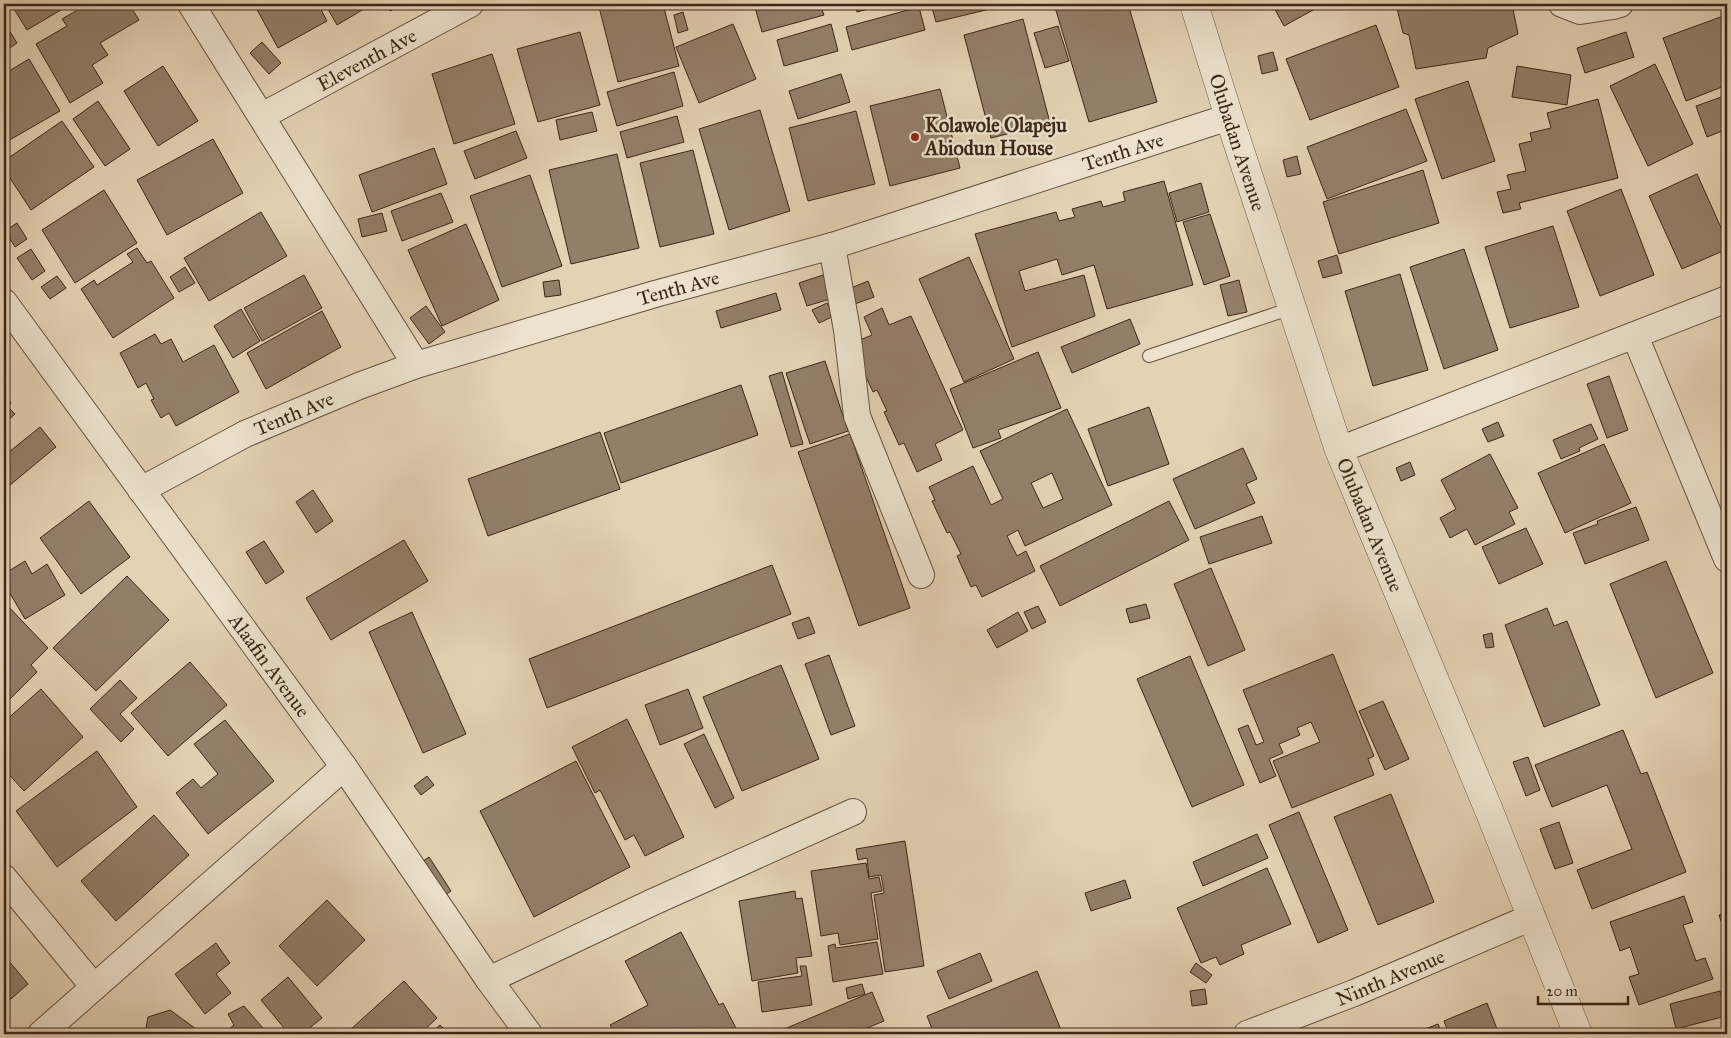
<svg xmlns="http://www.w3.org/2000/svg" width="1731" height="1038" font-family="'IM FELL Great Primer',serif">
<rect width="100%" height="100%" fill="#e3d2b4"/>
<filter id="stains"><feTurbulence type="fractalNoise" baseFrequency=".004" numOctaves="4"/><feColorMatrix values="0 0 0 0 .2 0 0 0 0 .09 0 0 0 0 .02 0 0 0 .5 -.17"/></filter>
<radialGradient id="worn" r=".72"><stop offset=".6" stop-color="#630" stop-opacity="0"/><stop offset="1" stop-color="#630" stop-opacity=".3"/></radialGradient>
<path fill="#937f69" stroke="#3c2618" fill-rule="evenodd" d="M11,4H71L27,30Z
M88,4H129L139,20L100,43L108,55L92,65L103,83L70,103L36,44L67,26L62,19Z
M254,4H318L327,21L278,48Z
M325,4H368L369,6L337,25Z
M387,4H403L390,11Z
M610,4H663L679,66L618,82L599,7Z
M754,4H820L824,15L762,32Z
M855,4H887L857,12Z
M931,4H1011L936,22Z
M1067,4H1128L1157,102L1089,122L1055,7Z
M1272,4H1324L1284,26Z
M1396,4H1512L1518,34L1488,48L1486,58L1416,69L1409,35L1403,33Z
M919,7L925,30L852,50L846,27Z
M683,12L688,30L678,33L674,15Z
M1726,15L1727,85L1686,101L1663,38Z
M1023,19L1050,123L991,138L964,35Z
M4,22L17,43L4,52Z
M733,24L756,79L699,103L676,47Z
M831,24L838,51L784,66L777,40Z
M1376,25L1399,87L1310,120L1286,59Z
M1058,26L1069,61L1045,68L1034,33Z
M580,32L600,105L538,122L517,49Z
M1626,32L1634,57L1585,73L1577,48Z
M262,42L281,63L269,74L250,53Z
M1273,52L1278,70L1262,74L1258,56Z
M492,54L515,124L454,144L432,74Z
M29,59L60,111L6,142L4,137V74Z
M1655,64L1693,144L1648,166L1610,86Z
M163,66L198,121L158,146L124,91Z
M1517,66L1571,75L1567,105L1512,97Z
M674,72L683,106L617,126L607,92Z
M841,74L850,102L798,119L789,91Z
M1468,81L1495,161L1442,179L1415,99Z
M940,89L960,168L890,186L870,106Z
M1727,95V129L1707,137L1696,106Z
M1598,99L1618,178L1519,203L1521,209L1503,213L1497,192L1511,189L1507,175L1526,171L1519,144L1532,141L1530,133L1551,128L1547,113Z
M98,101L130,149L105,166L73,119Z
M1406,109L1427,161L1327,199L1307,147Z
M760,110L790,211L729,230L699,129Z
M856,111L875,184L808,201L789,128Z
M592,112L597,131L560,140L556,120Z
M677,116L684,142L627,158L620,132Z
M62,121L94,167L31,210L4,169V161Z
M516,131L527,158L475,179L464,151Z
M213,139L243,193L167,235L137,180Z
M434,148L447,184L372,212L359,175Z
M693,150L714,234L660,247L640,163Z
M617,154L639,248L571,264L549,170Z
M1297,156L1301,174L1287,177L1283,160Z
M1423,170L1439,223L1339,254L1323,202Z
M1697,174L1727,241V249L1682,269L1649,196Z
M530,175L562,266L502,287L470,196Z
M1164,181L1193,285L1107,309L1094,265L1062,275L1057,259L1019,271L1025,291L1084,275L1095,316L1012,347L975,234L1056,212L1059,221L1075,217L1072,209L1101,201L1103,207L1125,201L1123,192Z
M1201,183L1209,212L1177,222L1169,193Z
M1621,189L1654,275L1600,296L1567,211Z
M104,190L137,243L75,283L42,230Z
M441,193L453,222L402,241L391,211Z
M261,212L287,256L209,301L184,258Z
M382,213L387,231L362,237L358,219Z
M1210,214L1230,276L1204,285L1183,222Z
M17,223L27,239L15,247L5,231Z
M466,224L499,300L442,326L408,250Z
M1553,226L1579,307L1510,328L1485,247Z
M137,248L147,263L151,261L174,298L113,338L81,289L94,280L97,285L133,262L127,254Z
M31,249L45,271L32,280L17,258Z
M1464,249L1498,350L1444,369L1410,267Z
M1337,255L1342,273L1323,278L1318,261Z
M969,257L1014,359L964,382L919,279Z
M185,267L195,283L179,292L170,277Z
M832,272L840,296L807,306L799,283Z
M1400,274L1428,370L1373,386L1345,291Z
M304,275L322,308L262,341L244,308Z
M57,276L66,288L50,299L41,287Z
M559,280L561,295L545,297L543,282Z
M1239,280L1247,312L1228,316L1220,285Z
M868,281L874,297L852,305L846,290Z
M776,293L781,310L721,328L716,311Z
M827,303L834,316L819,323L812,310Z
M426,306L445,332L429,344L410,318Z
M882,308L889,325L911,316L963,430L935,444L942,460L917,472L904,443L899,445L884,412L887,411L877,390L873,392L858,359L855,342L872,335L864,317Z
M241,309L260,341L233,358L214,326Z
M322,311L341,347L266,389L247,353Z
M1130,319L1140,344L1072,373L1061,347Z
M155,334L161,344L171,339L183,362L214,345L239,392L176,426L169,413L161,418L151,400L154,399L146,383L138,388L120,353Z
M1038,352L1061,408L998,430L1001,438L973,448L950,389Z
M825,361L848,431L810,444L786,373Z
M782,372L803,444L791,447L769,376Z
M1609,376L1628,430L1607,438L1587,384Z
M741,385L758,435L621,483L604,433Z
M4,395L11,403L7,406L15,414L4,424Z
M1149,407L1169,464L1108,486L1088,429Z
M1067,409L1112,505L1025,546L1018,530L1007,536L1017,556L1026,551L1035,571L982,597L976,585L971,587L957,556L961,554L950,532L947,533L932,501L935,500L929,487L973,466L991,505L1003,499L980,451ZM1052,473L1063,499L1043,508L1031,483Z
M1498,422L1504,436L1488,442L1482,429Z
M1591,424L1598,439L1579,448L1580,451L1561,459L1553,440Z
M40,427L56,447L4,490V456Z
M600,432L620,489L488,536L468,479Z
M850,434L910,608L859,626L798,452Z
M1604,444L1631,503L1565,533L1538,473Z
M1243,448L1257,479L1246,484L1255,503L1195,529L1173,479Z
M1490,454L1518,508L1509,512L1515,524L1475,545L1467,529L1450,538L1440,518L1456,509L1441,480Z
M1410,462L1415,475L1401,481L1396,468Z
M313,490L333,521L316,533L296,502Z
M89,501L130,557L81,594L40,538Z
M1169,501L1189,540L1060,606L1040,566Z
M1636,507L1649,540L1585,564L1573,533L1598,524L1597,521Z
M1262,516L1272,543L1209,564L1200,537Z
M1526,528L1543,564L1499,584L1482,547Z
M404,540L428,581L331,640L306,598Z
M264,541L284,572L266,584L246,552Z
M25,561L32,574L47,564L65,595L25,619L4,583V574Z
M1666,561L1713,673L1656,698L1610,584Z
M772,565L791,614L547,708L529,659Z
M1211,568L1245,650L1208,666L1174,584Z
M127,576L169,620L96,691L53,648Z
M4,602L48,648L31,665L37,672L4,705Z
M1146,604L1150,618L1130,623L1126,609Z
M1038,606L1046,622L1032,629L1024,612Z
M1547,608L1554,626L1567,621L1600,705L1544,727L1505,625Z
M412,612L466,734L423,753L369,632Z
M1018,612L1028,631L997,648L987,630Z
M809,617L815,633L798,639L792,623Z
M1492,633L1494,647L1486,648L1483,635Z
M1333,654L1374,756L1368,759L1374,775L1292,808L1273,761L1320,742L1311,722L1297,728L1300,735L1279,744L1283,753L1269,759L1276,776L1260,783L1238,729L1248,725L1256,745L1264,742L1243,690Z
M829,655L855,726L831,735L805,664Z
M1190,656L1244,785L1192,807L1137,679Z
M190,662L227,705L168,756L131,713Z
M781,665L819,759L742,791L703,697Z
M120,680L137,698L120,714L134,729L121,742L90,709Z
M41,689L83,737L24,791L4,769V722Z
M688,689L703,728L660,745L645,705Z
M1383,701L1409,759L1385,770L1359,711Z
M627,719L684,837L645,856L634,835L625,840L600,790L595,793L572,747Z
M225,720L274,781L208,834L176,793L193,779L201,788L218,774L194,744Z
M1623,730L1641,774L1647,772L1686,872L1592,909L1577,870L1632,849L1607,785L1552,807L1535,765Z
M704,734L734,798L715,808L684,744Z
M97,751L137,807L57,867L16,811Z
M1528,757L1540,790L1526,796L1513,762Z
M576,761L630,867L534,917L480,811Z
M427,776L434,785L421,795L414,786Z
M1391,794L1434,902L1378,925L1334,817Z
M1299,812L1348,930L1318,943L1269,825Z
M154,815L189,855L116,921L81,881Z
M1559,822L1573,863L1555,869L1540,829Z
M1257,834L1268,858L1203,886L1193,862Z
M905,841L924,966L885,972L874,895L884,893L881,875L869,877L867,858L858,860L856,849Z
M429,857L451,891L438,900L416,866Z
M866,863L869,879L879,877L882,891L871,893L878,939L840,945L838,933L821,936L811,871Z
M1267,868L1291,924L1241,945L1244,954L1220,965L1216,957L1201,963L1177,908Z
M1125,880L1131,898L1091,911L1085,893Z
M795,891L796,899L802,898L812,956L796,958L798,973L752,981L739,901Z
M1684,896L1693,922L1683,925L1696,961L1705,958L1713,979L1639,1005L1629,977L1639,974L1630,947L1620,951L1610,922Z
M327,900L365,940L317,986L279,946Z
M1727,913V939L1719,915Z
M681,932L719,1005L723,1003L738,1032L733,1034H615L610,1025L648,1005L625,961Z
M877,942L883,974L833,982L828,946L835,944L836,948Z
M216,943L230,963L216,974L231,993L205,1014L175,974Z
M980,953L992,981L949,999L937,971Z
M4,955L28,984L4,1005Z
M1196,963L1212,975L1206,983L1190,972Z
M800,966H806L812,1005L762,1012L758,982L802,976Z
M1037,971L1061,1030L1052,1034H934L927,1016Z
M288,977L322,1018L302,1034H289L261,1000Z
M404,981L437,1018L420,1034H355L350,1030Z
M862,984L865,994L848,999L846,988Z
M1205,989L1207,1004L1192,1006L1190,991Z
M1720,991L1726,1016L1676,1029L1670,1004Z
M872,992L884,1021L853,1034H784L782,1030Z
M1487,1003L1499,1034H1449L1444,1021Z
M244,1006L268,1034H223L234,1025L228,1014Z
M170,1010L203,1034H145L148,1017Z
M1438,1024L1442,1034H1413Z
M440,1025L449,1034H430Z"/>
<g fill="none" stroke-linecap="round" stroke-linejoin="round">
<g stroke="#66513f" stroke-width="14">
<path id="service" d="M1149,356L1292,308"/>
</g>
<g stroke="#66513f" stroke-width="28">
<g id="minor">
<path d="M191,4L416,365"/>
<path d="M1562,4L1580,11L1613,6L1620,4"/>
<path id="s1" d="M262,116L470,4"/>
<path d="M832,246L847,330L857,416L921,575"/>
<path id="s2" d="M4,302L344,767L489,980L529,1034"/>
<path d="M1635,336L1727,559"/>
<path d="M1339,450L1727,299"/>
<path id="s3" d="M141,490L245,434L359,386L416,365L655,294L832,246L1229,117"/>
<path d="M4,878L94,987"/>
<path d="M489,980L653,902L853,812"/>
<path d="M41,1034L344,767"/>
<path id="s4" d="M1247,1034L1354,993L1532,917"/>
</g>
</g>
<g stroke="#66513f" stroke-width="29">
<g id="tertiary">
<path id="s5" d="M1194,4L1229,117L1339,450L1488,808L1578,1034"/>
</g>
</g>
<use href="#service" stroke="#ede2ce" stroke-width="12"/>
<use href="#minor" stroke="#ede2ce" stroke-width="26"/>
<use href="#tertiary" stroke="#ede2ce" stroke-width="28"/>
</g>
<circle fill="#8f2418" stroke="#ede2ce" stroke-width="2" cx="915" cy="137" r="5"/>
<g text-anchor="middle" stroke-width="5" stroke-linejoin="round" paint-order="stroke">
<g font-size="20" fill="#3c2618" stroke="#ede2ce">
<text dy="7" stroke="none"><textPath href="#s1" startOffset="119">Eleventh Ave</textPath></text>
<text dy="7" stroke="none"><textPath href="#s5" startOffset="145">Olubadan Avenue</textPath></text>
<text dy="7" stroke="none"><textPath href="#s3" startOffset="1041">Tenth Ave</textPath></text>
<text dy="7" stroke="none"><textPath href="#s3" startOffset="576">Tenth Ave</textPath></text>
<text dy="7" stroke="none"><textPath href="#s3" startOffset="171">Tenth Ave</textPath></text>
<text dy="7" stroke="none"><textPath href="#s5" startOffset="550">Olubadan Avenue</textPath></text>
<text dy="7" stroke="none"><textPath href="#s2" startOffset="450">Alaafin Avenue</textPath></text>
<text dy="7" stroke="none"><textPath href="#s4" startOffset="154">Ninth Avenue</textPath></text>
</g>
<g font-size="20" font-weight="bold" fill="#3c2618" stroke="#ede2ce" text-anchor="start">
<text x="925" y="132">Kolawole Olapeju<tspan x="925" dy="23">Abiodun House</tspan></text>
</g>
</g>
<rect width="1731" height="1038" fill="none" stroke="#e3d2b4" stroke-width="20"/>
<rect x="5" y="5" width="1721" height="1028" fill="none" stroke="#3c2618" stroke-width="2.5"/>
<rect x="10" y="10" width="1711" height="1018" fill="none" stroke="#3c2618"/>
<path d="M1538 996v8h90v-8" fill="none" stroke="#3c2618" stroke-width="2.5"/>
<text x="1546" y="996" font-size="15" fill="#3c2618" stroke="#ede2ce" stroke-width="4" paint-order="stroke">20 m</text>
<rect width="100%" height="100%" filter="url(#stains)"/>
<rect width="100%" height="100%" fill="url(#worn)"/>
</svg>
